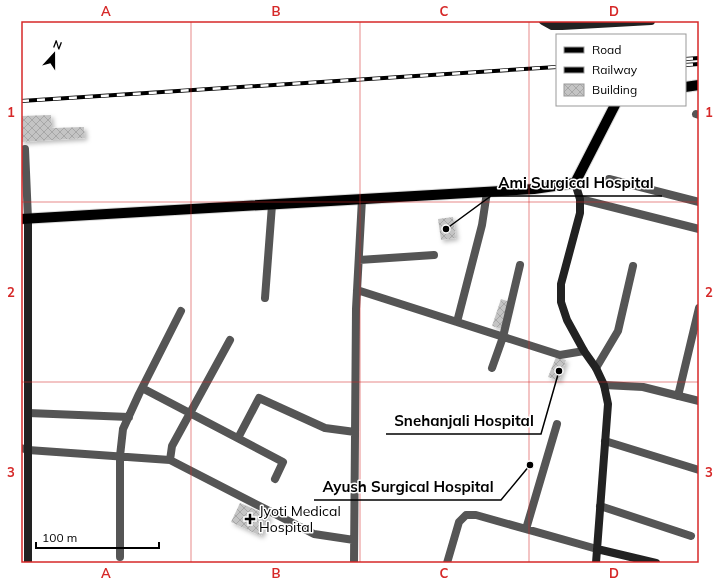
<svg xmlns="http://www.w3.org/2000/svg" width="720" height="584" font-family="Mulish,sans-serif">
<defs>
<pattern id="building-cross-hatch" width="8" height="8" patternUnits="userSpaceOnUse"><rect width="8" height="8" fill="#c4c4c4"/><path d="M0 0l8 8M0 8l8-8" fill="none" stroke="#a7a7a7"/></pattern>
<filter id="shadow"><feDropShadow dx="2.5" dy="2.5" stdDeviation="2" flood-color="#0004"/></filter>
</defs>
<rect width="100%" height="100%" fill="#fff"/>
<path fill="url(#building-cross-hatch)" filter="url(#shadow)" d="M51,115L52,128L84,127L85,138L21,142V116Z
M453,217L456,238L441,240L438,219Z
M501,299L510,302L502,329L492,326Z
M556,357L566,360L559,381L548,377Z
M240,503L270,516L261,536L231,522Z"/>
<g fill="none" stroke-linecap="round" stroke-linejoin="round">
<g stroke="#dbdbdb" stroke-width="12">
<path id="primary" d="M685,87L699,85
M21,219L534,189L575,183L615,105"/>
</g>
<path stroke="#555" stroke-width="8" d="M696,114L699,115
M25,149L28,219
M609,179L699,202
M580,199L699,229
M359,260L434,255
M357,290L560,355L584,351
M265,298L272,205
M457,322L482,225L487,192
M492,368L503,337L520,265
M596,368L618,331L633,266
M604,385L643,387L699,401
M142,388L283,462L275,479
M678,396L699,308
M28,413L129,417
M238,438L259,398L325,428L355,432
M605,441L699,470
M21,448L28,450L170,460L314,534L354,540
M170,460L172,446L230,340
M600,506L691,536
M526,529L557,424
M120,557V456L123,429L139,394L181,311
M354,563L356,309L362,199
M447,563L459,522L466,515H476L597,549"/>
<path stroke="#222" stroke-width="8" d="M543,21L552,26H562L651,21
M575,183L580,199V213L561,284V302L567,320L584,351L596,368L604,385L608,404L596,563
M28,219V563
M597,549L656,563"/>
<use href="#primary" stroke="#000" stroke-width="10"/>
<g stroke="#000" stroke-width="4">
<path id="rail" d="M685,59L699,58
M685,65L699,64
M21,101L557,67"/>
</g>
<use href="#rail" stroke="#fff" stroke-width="2.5" stroke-dasharray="8" stroke-linecap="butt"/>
</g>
<path fill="none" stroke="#d62828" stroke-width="1" stroke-opacity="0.55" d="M191,21V563M360,21V563M529,21V563M21,202H699M21,382H699"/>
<path fill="#000" stroke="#fff" stroke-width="1.5" d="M248 513h4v4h4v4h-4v4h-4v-4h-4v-4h4z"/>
<g text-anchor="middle" stroke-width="3" stroke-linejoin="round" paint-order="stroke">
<g font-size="14" fill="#000" stroke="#fff" text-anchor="start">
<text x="259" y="516">Jyoti Medical<tspan x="259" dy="16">Hospital</tspan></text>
</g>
</g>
<path fill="none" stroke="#000" stroke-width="1.5" d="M446 229L491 196H662M559 371L541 434H386M530 465L501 500H314"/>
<g fill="#000" stroke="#fff" stroke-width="1.5">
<circle cx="446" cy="229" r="4"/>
<circle cx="559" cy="371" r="4"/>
<circle cx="530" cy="465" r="4"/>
</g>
<g font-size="15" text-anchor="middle" font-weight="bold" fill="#000" stroke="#fff" stroke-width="3" stroke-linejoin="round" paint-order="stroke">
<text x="576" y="188">Ami Surgical Hospital</text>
<text x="464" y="426">Snehanjali Hospital</text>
<text x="408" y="492">Ayush Surgical Hospital</text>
</g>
<rect width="720" height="584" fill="none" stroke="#ffffff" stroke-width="44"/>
<rect x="556" y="34" width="130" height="72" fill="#ffffff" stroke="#999999"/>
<rect x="564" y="47" width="20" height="6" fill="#000000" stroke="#999999"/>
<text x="592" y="54" font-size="12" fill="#000000">Road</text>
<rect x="564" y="67" width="20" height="6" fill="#000000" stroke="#999999"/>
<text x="592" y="74" font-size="12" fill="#000000">Railway</text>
<rect x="564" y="84" width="20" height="12" fill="url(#building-cross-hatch)" stroke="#999999"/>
<text x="592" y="94" font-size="12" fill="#000000">Building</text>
<g transform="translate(54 54) rotate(21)" stroke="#ffffff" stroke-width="3" paint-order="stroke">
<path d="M0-3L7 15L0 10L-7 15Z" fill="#000000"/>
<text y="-6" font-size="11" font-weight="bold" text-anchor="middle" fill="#000000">N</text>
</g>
<path d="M36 542v6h123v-6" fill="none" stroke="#000000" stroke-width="2"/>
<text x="42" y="542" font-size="12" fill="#000000" stroke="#ffffff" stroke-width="3" paint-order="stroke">100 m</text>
<rect x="22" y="22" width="676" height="540" fill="none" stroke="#d62828" stroke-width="1.5"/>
<g font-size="13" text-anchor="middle" font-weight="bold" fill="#d62828">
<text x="106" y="16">A</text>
<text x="276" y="16">B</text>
<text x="444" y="16">C</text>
<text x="614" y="16">D</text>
<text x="11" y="117">1</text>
<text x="709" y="117">1</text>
<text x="11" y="297">2</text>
<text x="709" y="297">2</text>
<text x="11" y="477">3</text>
<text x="709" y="477">3</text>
<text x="106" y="578">A</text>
<text x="276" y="578">B</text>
<text x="444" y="578">C</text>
<text x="614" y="578">D</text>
</g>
</svg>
